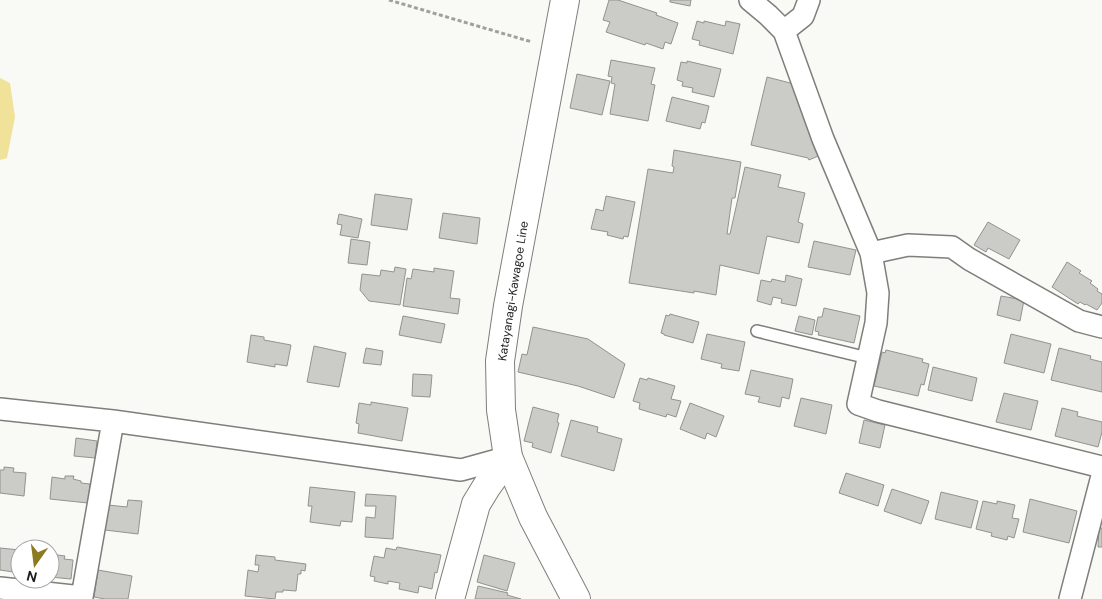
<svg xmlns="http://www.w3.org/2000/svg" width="1102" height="599" font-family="'DM Sans',sans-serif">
<rect width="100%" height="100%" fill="#f9f9f5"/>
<path fill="#f1e29a" d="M0,78L10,83L15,117L7,158L0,160Z"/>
<path fill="#cbcbc7" stroke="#93928f" d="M609,0H618L657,13L656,15L678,23L671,44L665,42L663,49L646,43L645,45L606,32L610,22L603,20Z
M670,0H691L690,6L670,2Z
M697,21L704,23V21L725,26L726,21L740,24L733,54L699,45L700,41L692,39Z
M611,60L655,68L651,84L655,85L648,121L610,114L615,84L611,83L612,77L608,76Z
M687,61L721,69L714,97L692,92L693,88L682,86L683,82L677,80L681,62L687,63Z
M577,74L610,81L602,115L570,108Z
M767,77L798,85L825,153L809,160L808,158L751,145Z
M672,97L709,106L705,123L702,122L700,129L666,121Z
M674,150L741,162L735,198H732L727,234H730L745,167L781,175L778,187L805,193L798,222L803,224L799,243L767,236L759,274L720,265L716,295L694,291V293L629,283L648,169L673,173L674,167L672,166Z
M375,194L412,199L407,230L371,225Z
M606,196L635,202L628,237L624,236L623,239L607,235L608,232L591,229L596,209L603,211Z
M443,213L480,218L477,244L439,238Z
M339,214L362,219L358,238L340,235L342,225L337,224Z
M988,222L1020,240L1009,259L988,248L986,252L974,245Z
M351,239L370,242L367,265L348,263Z
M814,241L856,250L850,275L808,267Z
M1067,262L1081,271L1079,273L1092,281L1090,283L1098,289L1097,291L1102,294V303L1097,310L1086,304L1085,305L1080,302L1078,304L1052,287Z
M395,267L406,269L400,305L369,301L360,290L362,274L380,276L381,270L394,272Z
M434,268L454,271L450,298L460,299L458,314L403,306L407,278L411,279L413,269L434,272Z
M786,275L802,279L796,306L781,303L782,299L773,297L771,305L757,301L761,280L771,282L772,279L785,282Z
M1001,296L1024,300L1020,321L997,315Z
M824,308L860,316L854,343L818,335L819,332L815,331L818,317H822Z
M670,314L699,322L693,343L664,335V334L661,333L666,315L669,316Z
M403,316L445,324L441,343L399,335Z
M799,316L815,320L812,335L795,331Z
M533,327L588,339L625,364L614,398L578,386L518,372L522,354L527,355Z
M707,334L745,342L739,371L721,368L722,364L701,359Z
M1011,334L1051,344L1044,373L1004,363Z
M251,335L264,337V340L291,345L287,366L275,364V367L247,362Z
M314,346L346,353L339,387L307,382Z
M366,348L383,351L381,365L363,363Z
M1059,348L1091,356L1090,359L1102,362V392L1051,380Z
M886,350L923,359L922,362L929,364L924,385L921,384L918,396L874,386L882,352L885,353Z
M933,367L977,378L972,401L928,390Z
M751,370L793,379L789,399L782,397L780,407L758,402L760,397L745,394Z
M413,374L432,375L430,397L412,396Z
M640,378L647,380L648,378L675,386L671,399L681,401L676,417L667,414L666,417L639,409L640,403L633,401Z
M1004,393L1038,401L1031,430L996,422Z
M801,398L832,405L826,434L794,426Z
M371,402L408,408L402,441L358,433L359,424L356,423L359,403L371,405Z
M690,403L724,416L716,437L707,433L705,439L680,429Z
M533,407L559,414L557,422L559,423L551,453L532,447L533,443L524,441Z
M1062,408L1078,412L1077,416L1102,422V432L1098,447L1055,436Z
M571,420L598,427L597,432L622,439L614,471L561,456Z
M864,420L885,425L880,448L859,443Z
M76,438L97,441L95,458L74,456Z
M4,467L14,468L13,472L26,473L24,496L0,493V470H4Z
M846,473L884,485L878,506L839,493Z
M65,476H74L73,479L81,481V483L90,484L88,503L50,499L52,477L65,479Z
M310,487L355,492L352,522L341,521L340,526L310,522L312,506H308Z
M892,489L929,501L921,524L884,511Z
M941,492L978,501L971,528L935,519Z
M366,494L396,496L393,539L365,537L366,517L375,518L376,506H365Z
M1030,499L1077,511L1069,543L1023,532Z
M128,500L142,501L138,534L105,530L108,505L127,507Z
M983,501L997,504V501L1015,505L1012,518L1019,519L1014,538L1008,536L1007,540L991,536L992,533L976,529Z
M1099,528H1102V547H1098Z
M397,547L441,555L437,573L435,572L432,589L419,586L418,593L399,589L400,583L388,581V584L374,581L375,577L370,576L374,556L384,558L386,548L396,550Z
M0,548L20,550V573L0,570Z
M50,554L65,556L64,559L73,560L71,579L50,577Z
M256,555L275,557V560L306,564L305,571L301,570V574H298L296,591L283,590V592H276L275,599L245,596L248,570L258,572L259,565H255Z
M484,555L515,563L507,591L477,582Z
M98,570L132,576L128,599H105L94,597Z
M478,586L508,593L507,595L521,599H475Z"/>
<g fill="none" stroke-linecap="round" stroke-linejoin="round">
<g stroke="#7e7e7b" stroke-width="14">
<path id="service" d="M757,331L868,358"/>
</g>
<g stroke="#7e7e7b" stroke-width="24">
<path id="minor" d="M750,0L768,15L784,31L823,139L871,253
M784,31L803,16L809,0
M1102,327L1079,321L969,259L952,247L908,245L871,253L878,293L876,323L858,404L878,411L1102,467
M0,409L113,421L461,470L508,457
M0,588L82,597L113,421
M1070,599L1102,476"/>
</g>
<g stroke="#7e7e7b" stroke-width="30">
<path id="tertiary" d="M450,599L476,504L487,486L508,457"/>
</g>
<g stroke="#7e7e7b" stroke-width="30">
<path id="secondary" d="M565,0L508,306L500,361L501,410L508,457L533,517L576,599"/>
</g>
<path stroke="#a0a09e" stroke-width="3" stroke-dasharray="4 2.5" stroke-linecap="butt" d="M389,0L532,42"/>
<use href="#service" stroke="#fff" stroke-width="11"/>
<use href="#minor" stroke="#fff" stroke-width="21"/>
<use href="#tertiary" stroke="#fff" stroke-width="28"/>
<use href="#secondary" stroke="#fff" stroke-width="28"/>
</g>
<g text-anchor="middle" stroke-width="4.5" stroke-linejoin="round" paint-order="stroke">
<g font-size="12" fill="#1c1c1b" stroke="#fff">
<text transform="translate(513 291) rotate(-81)" y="4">Katayanagi-Kawagoe Line</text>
</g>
</g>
<g transform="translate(35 564) rotate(194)"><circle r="24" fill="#ffffff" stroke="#a4a4a4"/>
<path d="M0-4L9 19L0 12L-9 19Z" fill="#8c7a20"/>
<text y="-8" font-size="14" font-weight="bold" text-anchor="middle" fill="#1c1c1b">N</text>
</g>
</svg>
